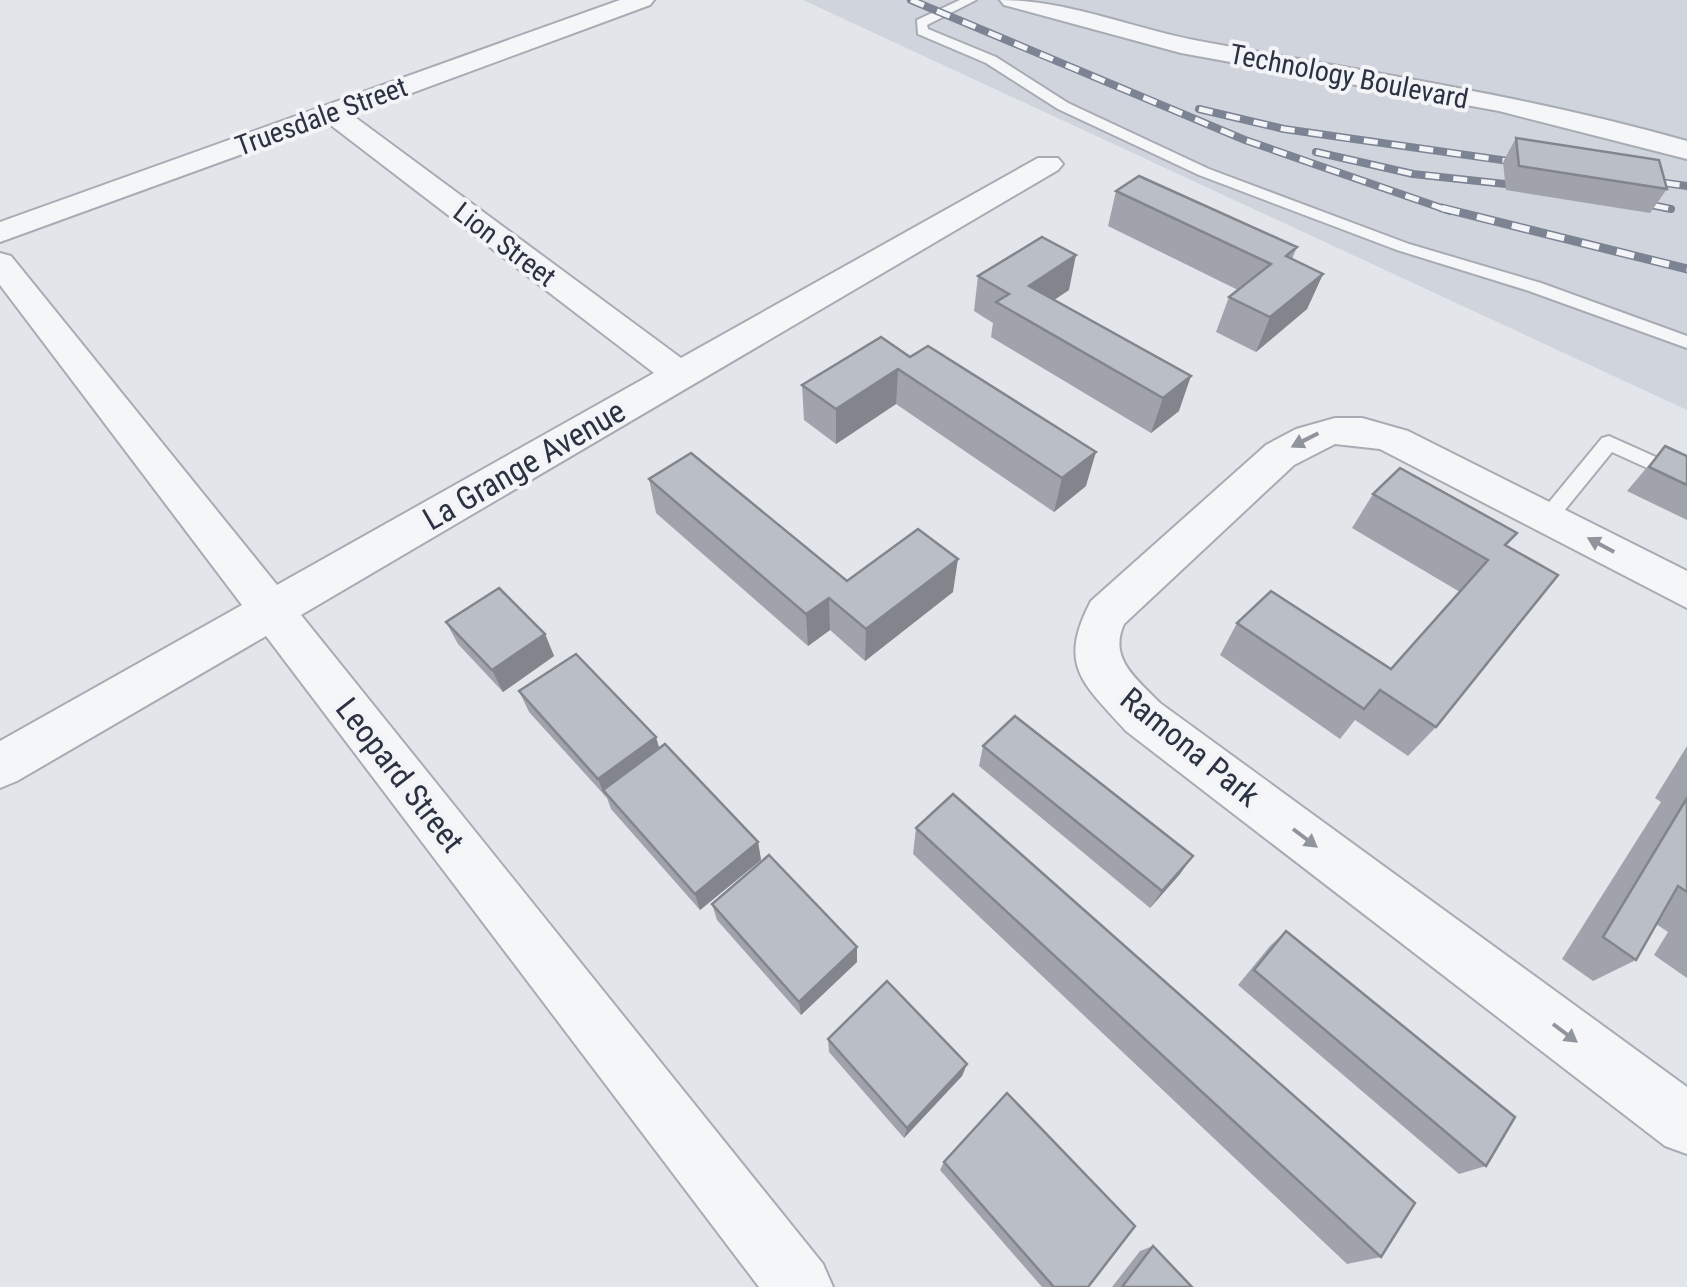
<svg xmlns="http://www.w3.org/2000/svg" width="1687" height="1287" font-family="'Roboto Condensed',sans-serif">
<rect width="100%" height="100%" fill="#e2e5ea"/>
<path fill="#d0d4dc" d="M803,0H1687V410L1480,314Z"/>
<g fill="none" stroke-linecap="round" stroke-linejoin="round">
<g stroke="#a7acb4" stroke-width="4">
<path id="service" d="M960,0H976L927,25L928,29L996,57L1068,103L1209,169L1409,244L1541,283L1687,336V348L1529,291L1397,250L1199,175L1058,109L986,63L918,34L917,20Z
M1609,436L1687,471V486L1612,452L1555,522H1541L1538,517L1541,512L1602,438Z"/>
</g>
<g stroke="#a7acb4" stroke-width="4">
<path id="minor" d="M620,0H654L650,5L352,115L681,358L1038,158H1058L1063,164L1058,170L301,615L823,1264L833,1287H759L266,636L17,781L0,788V741L242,605L0,285V253L11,256L277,585L654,373L328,123L0,242V222Z
M1000,0C1066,0 1129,27 1194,40C1359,71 1525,95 1687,141V159L1499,111L1181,53L1004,5Z
M1335,418H1362L1408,431L1687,571V608L1380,449L1335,444L1294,465L1124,624C1108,659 1137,679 1160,703L1687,1087V1154L1665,1146L1126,731C1083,683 1057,666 1091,601L1266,445L1296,429Z"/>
</g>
<use href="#service" fill="#f5f6f8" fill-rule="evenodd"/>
<use href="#minor" fill="#f5f6f8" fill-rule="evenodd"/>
<g stroke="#7c8493" stroke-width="8">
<path id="rail-far1" d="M911,0L1245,140L1450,211
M1199,109L1284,129L1529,164
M1316,152L1413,174L1533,187
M1638,179L1687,186
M1627,200L1671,209"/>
</g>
<g stroke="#7c8493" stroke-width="9">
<path id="rail" d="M1442,208L1687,269"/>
</g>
<use href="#rail-far1" stroke="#f2f4f7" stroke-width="5" stroke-dasharray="14" stroke-linecap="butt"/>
<use href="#rail" stroke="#f2f4f7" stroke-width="6" stroke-dasharray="18" stroke-linecap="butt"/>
</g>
<path fill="#a0a3ab" d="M1516,138L1667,189L1650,213L1506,190L1503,162Z
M1116,191L1297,247L1292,259L1323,274L1307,309L1256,352L1216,332L1229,297L1238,290L1108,226Z
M978,276L1069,290L1054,300L1179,411L1151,433L991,337L993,323L974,311Z
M881,337L1086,486L1054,512L896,404L836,444L804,420L802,385Z
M1665,446L1687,456V520L1627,491Z
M649,479L847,581L953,592L865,661L830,630L808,646L656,513Z
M1373,494L1506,546L1436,727L1408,756L1355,720L1340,739L1220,655L1237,623L1391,669L1460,592L1352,528Z
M446,622L545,634L554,656L503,692L458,644Z
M519,691L659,748L758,842L761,860L700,910L611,809L607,798L529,712Z
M983,746L1180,874L1150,908L979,766Z
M1687,746V978L1654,955L1668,932L1656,924L1636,960L1593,981L1562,959L1661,802L1655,798Z
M916,828L1381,1257L1347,1264L913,854Z
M712,904L857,962L801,1015L717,920Z
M1286,931L1486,1166L1459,1174L1238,985L1270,946Z
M828,1039L967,1064L962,1076L904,1138L829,1052Z
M944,1162L1088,1287H1042L940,1170Z
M1153,1246L1192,1287H1112L1140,1251Z"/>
<path fill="#82858b" d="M1076,255L1069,290L1025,319L1029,286Z
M1323,274L1307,309L1256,352L1270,317Z
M898,369L896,404L836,444V409Z
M1191,376L1179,411L1151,433L1163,398Z
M1096,452L1086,486L1054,512L1062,478Z
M958,559L953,592L865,661L866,629Z
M829,598L830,630L808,646L806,614Z
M545,634L554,656L503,692L492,670Z
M656,737L662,757L603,790L606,799L598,779Z
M758,842L761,860L700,910L695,894Z
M1193,856L1180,874L1150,908L1162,891Z
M857,947V962L801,1015L799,1002Z
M967,1064L962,1076L904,1138L907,1128Z"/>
<path fill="#babec7" stroke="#82858b" stroke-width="2.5" d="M1516,138L1659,160L1667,189L1519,166Z
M1139,176L1297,247L1286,256L1323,274L1270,317L1229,297L1271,264L1116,191Z
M1042,237L1076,255L1029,286L1191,376L1163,398L996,302L1009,294L978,276Z
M881,337L910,357L928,346L1096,452L1062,478L898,369L836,409L802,385Z
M1665,446L1687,456V485L1649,467Z
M691,453L847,581L918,529L958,559L866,629L829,598L806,614L649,479Z
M1400,468L1517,533L1505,545L1558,575L1436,727L1380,690L1364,709L1237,623L1271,591L1391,669L1488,560L1373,494Z
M499,588L545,634L492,670L446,622Z
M576,654L656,737L598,779L519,691Z
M1015,716L1193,856L1162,891L983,746Z
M665,744L758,842L695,894L603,790Z
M953,794L1415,1203L1381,1257L916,828Z
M1687,798V892L1678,886L1636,960L1603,937Z
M769,855L857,947L799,1002L712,904Z
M1286,931L1515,1117L1486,1166L1254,970Z
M887,981L967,1064L907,1128L828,1039Z
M1007,1093L1135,1226L1088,1287H1054L944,1162Z
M1153,1246L1192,1287H1122Z"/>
<defs><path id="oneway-solid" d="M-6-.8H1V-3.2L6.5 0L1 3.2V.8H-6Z" transform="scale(2.5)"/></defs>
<g fill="#90949d">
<use href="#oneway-solid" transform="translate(1305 440) rotate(153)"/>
<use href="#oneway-solid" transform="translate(1601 545) rotate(-152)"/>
<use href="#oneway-solid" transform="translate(1305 838) rotate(37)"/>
<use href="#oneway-solid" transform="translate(1565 1033) rotate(37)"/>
</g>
<g text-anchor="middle" stroke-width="8" stroke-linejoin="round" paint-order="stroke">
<g font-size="28" fill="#2b3242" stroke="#f2f4f7">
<text transform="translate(1349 76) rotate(11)" y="10">Technology Boulevard</text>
<text transform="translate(321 116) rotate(-20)" y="10">Truesdale Street</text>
<text transform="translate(505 244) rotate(37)" y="10">Lion Street</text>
</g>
<g font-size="32" fill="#2b3242" stroke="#f2f4f7">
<text transform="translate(524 465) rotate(-30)" y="11">La Grange Avenue</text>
<text transform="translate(1190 747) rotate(39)" y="11">Ramona Park</text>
<text transform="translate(400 775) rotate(52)" y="11">Leopard Street</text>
</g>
</g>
</svg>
